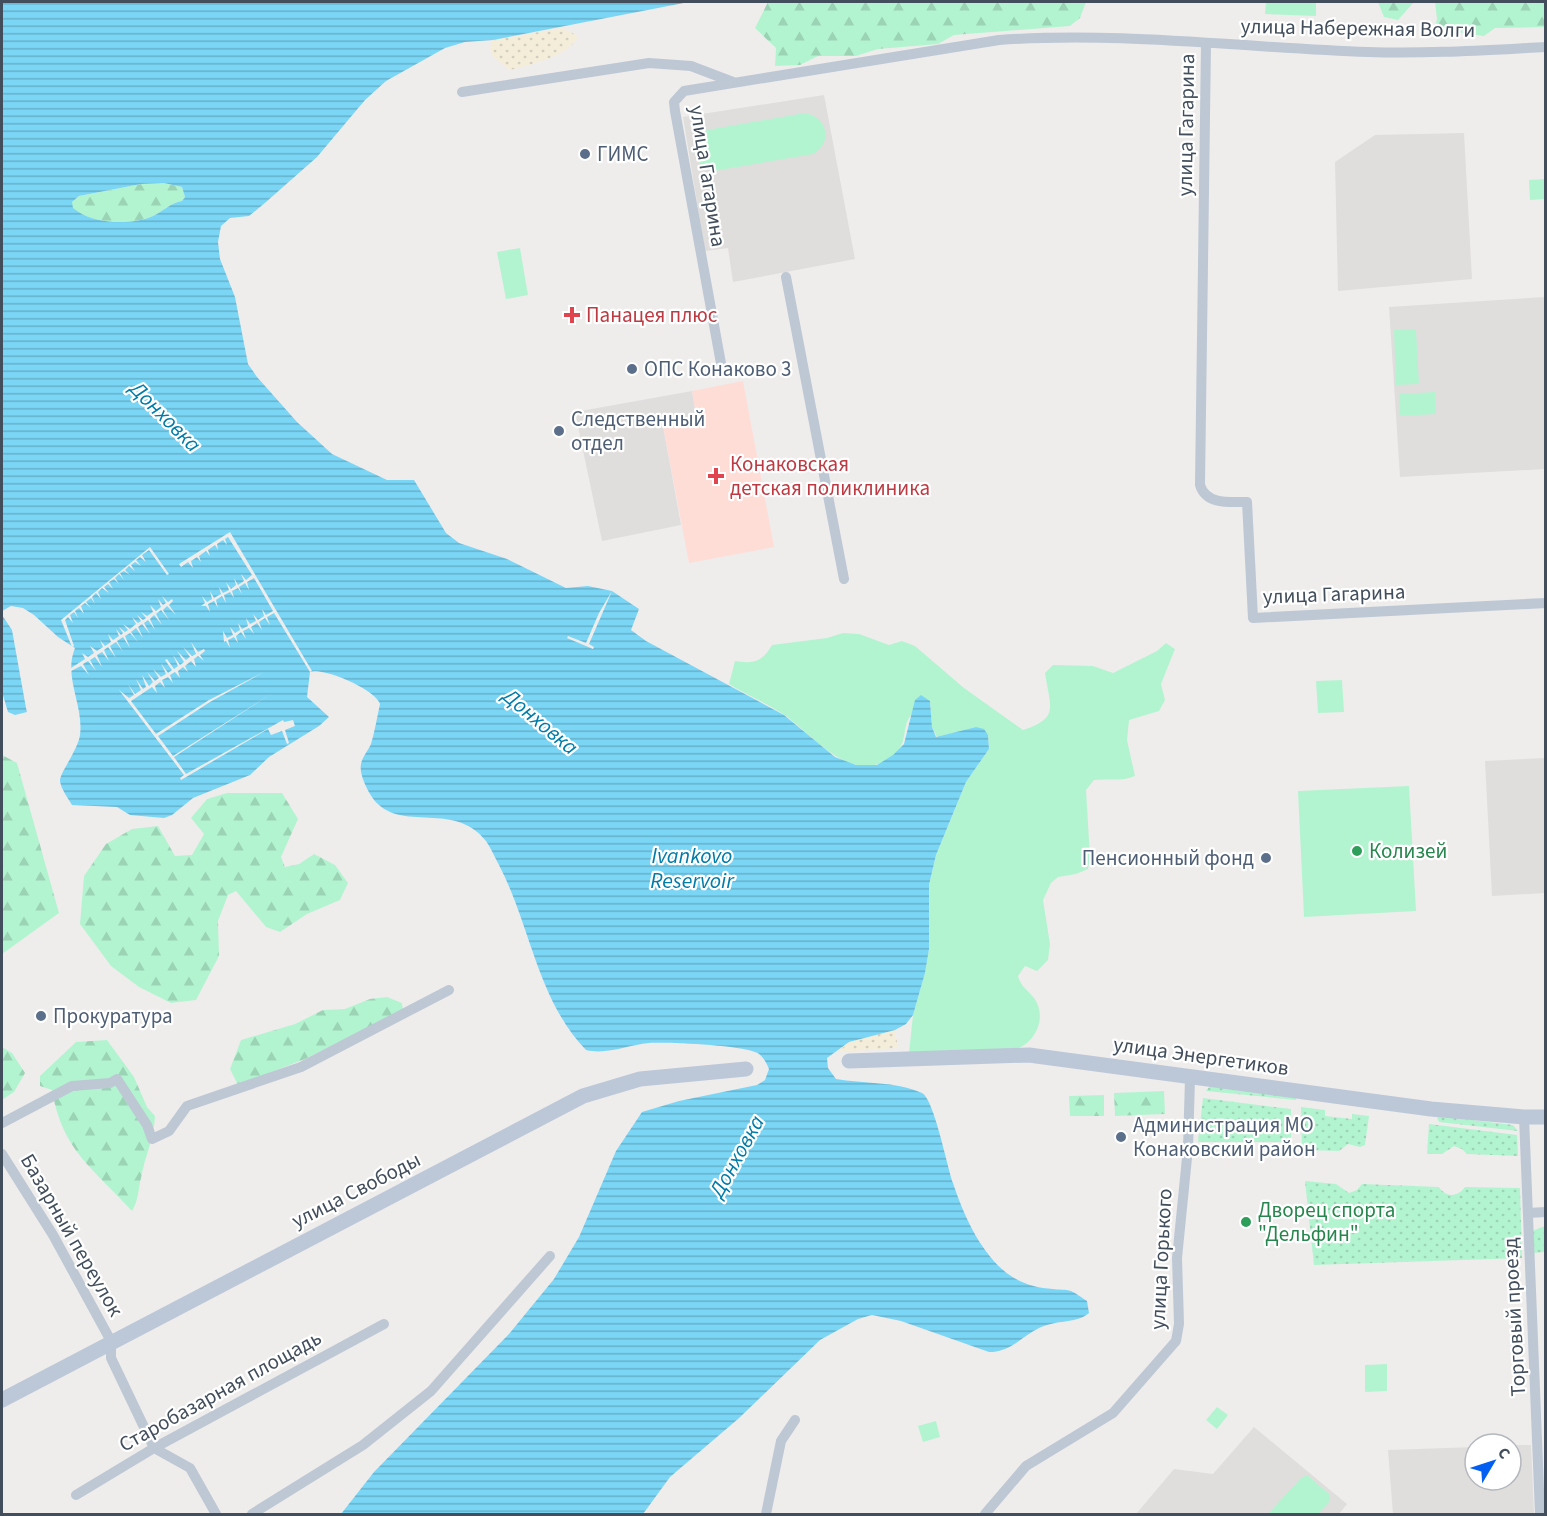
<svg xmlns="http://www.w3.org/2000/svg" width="1547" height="1516" font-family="'Source Sans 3',sans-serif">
<defs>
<pattern id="grass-dots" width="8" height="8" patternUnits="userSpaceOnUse" patternTransform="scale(1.5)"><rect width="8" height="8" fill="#b3f4d0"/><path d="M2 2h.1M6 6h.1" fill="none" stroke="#9bd3b5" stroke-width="1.8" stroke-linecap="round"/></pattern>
<pattern id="forest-firs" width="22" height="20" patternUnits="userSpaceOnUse" patternTransform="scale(1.5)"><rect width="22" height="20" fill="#b3f4d0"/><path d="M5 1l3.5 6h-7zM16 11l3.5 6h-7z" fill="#9bd3b5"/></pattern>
<pattern id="sand-dots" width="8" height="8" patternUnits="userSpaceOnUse" patternTransform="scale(1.5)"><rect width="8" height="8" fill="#f3edd9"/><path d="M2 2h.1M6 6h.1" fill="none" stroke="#d2cdbd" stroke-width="1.8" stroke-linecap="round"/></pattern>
<pattern id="water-rules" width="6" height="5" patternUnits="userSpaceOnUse" patternTransform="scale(1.5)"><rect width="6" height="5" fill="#7bd6f6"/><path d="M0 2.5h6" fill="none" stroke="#66b0ca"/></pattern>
</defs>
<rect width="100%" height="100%" fill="#efecec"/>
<path fill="#e0dddd" d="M824,95L855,259L733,282L728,248L705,251L683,117Z
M1464,133L1472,279L1338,291L1335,162L1375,135Z
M1545,297V469L1400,477L1389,307Z
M692,391L697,420L663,426L681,525L602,541L575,412Z
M1545,758V893L1492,896L1485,761Z
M1254,1427L1347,1504L1339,1514H1136L1174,1469L1213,1474Z
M1511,1445H1531L1534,1514H1393L1388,1450L1475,1447V1480H1511Z"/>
<path fill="#feddd7" d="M743,381L774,547L689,563L663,426L697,420L692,391Z"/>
<path fill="url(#grass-dots)" d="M1210,1086L1296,1096V1100L1206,1091Z
M1203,1098L1291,1109V1142H1198Z
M1301,1107L1325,1110V1116L1352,1119V1114L1369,1116L1365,1145L1360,1147L1348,1144L1339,1151L1302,1150Z
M1440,1116L1513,1125L1518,1131L1439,1122L1437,1118Z
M1429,1124L1517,1135L1518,1156L1467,1154L1462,1149L1454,1146L1442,1154H1427Z
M1305,1181L1336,1184L1349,1193L1357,1190L1362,1184L1439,1187C1446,1198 1458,1197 1465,1187L1520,1188L1522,1258L1314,1265Z
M1545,1226V1252L1533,1253L1532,1231Z"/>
<path fill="url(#forest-firs)" d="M768,2H1086L1080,18L1070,26L954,35L938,44L878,49L856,56H818L800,65L775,66L776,48L755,28Z
M1378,2H1414L1398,20L1384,17Z
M1435,2H1545V27L1495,28L1484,36L1435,29L1437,19Z
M164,183L182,187L185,197L182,201C170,203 164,211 153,216C131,226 91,224 72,208V202L79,196L141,184Z
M2,755L17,763L59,913L2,954Z
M227,793H282L298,819L281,857L285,867L299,864L314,854L335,865L348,883L340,900L307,914L280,932L266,927L236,891L228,895L218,921L219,956L196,1000L171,1003L139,987L111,966L80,924L84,876L106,844L132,829L158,826L175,856L192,855L204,834L191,818L207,799Z
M387,997L402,1003L403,1010L305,1059L238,1085L230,1069L241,1040L295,1024L323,1010L345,1009L370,999Z
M107,1040L134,1077L147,1107L155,1116C154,1139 145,1156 141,1178C138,1190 139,1199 132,1211C94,1169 62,1151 52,1090L40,1086V1076L76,1042Z
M2,1047L12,1053L25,1073L14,1092L2,1100Z
M1164,1091L1165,1114L1115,1116L1114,1093Z
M1104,1095V1116H1070L1069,1096Z"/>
<path fill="url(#sand-dots)" d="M562,28L578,36C573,54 526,67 509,70L492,55L490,48L493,40Z
M895,1030L898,1048L838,1052L849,1042Z"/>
<path fill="#b3f4d0" d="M1266,2H1316V16L1265,14Z
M805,113C828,117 833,143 813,154L714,171C699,168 691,156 696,140L707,130Z
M1545,179V199L1530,200L1529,180Z
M520,248L528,295L506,299L497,252Z
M1416,329L1419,384L1396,385L1394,330Z
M1435,392L1436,414L1400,416L1399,394Z
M843,633L859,634L889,645L902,641L915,646L964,688L1023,730C1060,718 1050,707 1045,673L1053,665L1093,666L1113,673L1157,651L1166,643L1175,649L1161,684L1165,700L1159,711L1129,720L1127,740L1135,776C1121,782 1108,778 1094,780L1086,790L1090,857L1088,869L1076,874L1058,877L1051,883L1043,900L1050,944L1048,960L1037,971L1025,966L1018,976C1021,987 1027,989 1034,998C1047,1016 1037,1041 1017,1049L909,1053L913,1015L925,973L929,949V885L936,855L966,782L989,749L988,735L976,727L937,737L932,727L930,701C924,705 916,710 911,715C901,727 909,743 893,756C853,787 816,738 786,716C768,704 747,695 729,684L735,661C754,664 762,662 772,645L827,638Z
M1342,680L1344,712L1318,713L1316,681Z
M1409,786L1416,911L1304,917L1298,791Z
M1353,1212L1354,1231L1324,1233L1323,1214Z
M1387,1364V1391L1365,1392V1365Z
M1217,1407L1228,1415L1217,1429L1206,1420Z
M936,1421L940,1437L923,1442L918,1426Z
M1307,1475L1329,1494L1330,1501L1318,1514H1268L1301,1478Z"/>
<path fill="url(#water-rules)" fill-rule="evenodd" d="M2,2H689L493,40L465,42L445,48L386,81L365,100L317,157L266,202L249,216L230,218L221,226L218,242L220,259L235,297L248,364L257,377L297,422L332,454L387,480H414L446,533L459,543L507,559L566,588L588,586L612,591L639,609L631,630L646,641L784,715L835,757L856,765H877L893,755L904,744L915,700L921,695L930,701L932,727L936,737L976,727L984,729L988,735L989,749L966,782L936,855L929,885V949L925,973L913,1015L906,1024L895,1030L849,1042L827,1058L828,1068L836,1079C863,1084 896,1081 922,1093C934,1099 947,1166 953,1183C963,1213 978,1248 1003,1270C1017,1282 1034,1288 1053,1289C1058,1290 1066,1289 1071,1291C1076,1293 1082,1298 1087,1301L1089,1313C1077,1323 1060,1320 1044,1326C1024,1333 1013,1352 989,1352L901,1321L872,1315L858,1319L820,1340L738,1419L670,1477L643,1514H341L374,1472L509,1334L554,1279L579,1237L616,1151L642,1112L679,1101L757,1085L765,1080L769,1069C766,1062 762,1054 755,1052C736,1045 669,1042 649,1043C628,1045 607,1055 586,1050C538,1001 530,924 499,865C495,858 491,848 486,841C453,798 395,837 370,794C366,787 359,773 361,764C362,757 368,751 371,744C375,731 377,717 380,704C376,690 324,667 310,672L307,697L329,717L319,726L269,757L250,775L193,798L172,815L164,818L130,815L117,807L72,805C68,798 61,789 60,781C59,774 78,750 80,735C84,705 63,677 75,648L58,637L34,615L23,608L11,606L2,611ZM164,183L182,187L185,197L182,201C170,203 164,211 153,216C131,226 91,224 73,208L72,202L79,196L141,184Z
M2,615L12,630L26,708L27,712L15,715L8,712L2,692Z"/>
<path fill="#efecec" d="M230,532L312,671L310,672L274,613L267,617L270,625L265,618L259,622L262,630L257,623L251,627L254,634L249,628L243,631L246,639L241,632L236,636L238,643L234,637L228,640L230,648L226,641L224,642L223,631L227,638L233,635L230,627L235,633L240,630L238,623L242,629L248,626L246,618L250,624L256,621L253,614L258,620L264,616L262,609L266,615L273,611L254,578L247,582L249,590L245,583L239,587L242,594L238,588L232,591L234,598L230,592L224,595L226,603L222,596L216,600L218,608L214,601L208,604L210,612L206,606H201L205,603L202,596L207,602L212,599L210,591L214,598L221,594L219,587L223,593L229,590L226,582L231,589L236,585L234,578L238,585L244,581L241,574L246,580L252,575L228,537L225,539L227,545L223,540L217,544L218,550L215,545L208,550L210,556L206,551L199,556L201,562L197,557L191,561L193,568L188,562L181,567L179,564Z
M150,547L169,574L167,575L149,550L142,555L146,562L140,557L136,560L141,566L135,562L131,565L135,571L129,566L125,570L130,575L124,571L120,573L124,580L119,574L115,578L119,584L114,579L109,582L113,589L108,584L104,587L109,593L102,588L98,592L101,599L96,593L92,597L95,604L91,598L86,602L91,608L85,603L81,606L84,614L79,608L75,611L78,618L74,612L70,615L73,623L68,617L65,620L74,646L72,647L61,620Z
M612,591L589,644L594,647L593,649L567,638L568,636L586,643L599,613Z
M162,596L168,602L172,599L173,601L169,605L176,615L167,606L163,610L169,620L161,610L156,614L162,625L154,615L150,619L155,630L148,620L144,623L150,634L142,624L138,627L143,638L136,628L131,632L138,642L130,633L125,636L130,648L123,637L117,641L123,652L116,642L110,646L116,658L108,647L104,650L109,661L102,652L97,655L102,667L95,657L90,660L96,671L88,661L83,664L89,675L81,666L71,671V668L85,659L82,653L88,657L94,653L90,646L97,651L103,647L100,640L105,646L111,642L108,634L113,640L119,636L116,629L121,635L123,633L119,627L125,632L128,630L123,624L130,629L136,624L132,617L138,623L141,621L137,615L143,620L146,618L141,612L147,616L153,612L150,605L156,611L161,607L158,599L163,605L166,603Z
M191,642L198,652L204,649L205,651L200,655L204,661L198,656L194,659L196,667L191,661L185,666L188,672L183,667L178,671L180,678L175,672L170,675L173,683L168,677L162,680L165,688L160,682L155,686L157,693L152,687L131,701L156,734L209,700L264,672L210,702L158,736L173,756L274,692L174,757L186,774L283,720L284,722L293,720L295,726L285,730L289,743L287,744L282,731L271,735L268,729L181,780L180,778L184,775L119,690L129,698L134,695L128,684L135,694L141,690L136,679L143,689L146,687L142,675L149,686L153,682L147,672L155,681L159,678L153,669L161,677L166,674L161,663L168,673L172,670L165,660L167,659L174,669L178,666L173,655L180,665L184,662L177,651L186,660L190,657L183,647L192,656L196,654Z"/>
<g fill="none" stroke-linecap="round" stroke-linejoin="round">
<path stroke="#bdc8d4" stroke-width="10" d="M1206,43L1200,485C1206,505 1230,502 1247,502L1253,618L1546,603
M462,92L649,63L691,66L733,82
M786,277L844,579
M722,369L675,111L674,102L684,91L999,40C1122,31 1245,48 1368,52C1427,54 1486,50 1546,47
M1524,1117L1540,1514
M2,1123L72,1086L110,1083L117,1079L147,1125L152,1139L169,1131L187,1106L301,1067L449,990
M2,1154L53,1235L111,1341V1358L154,1448L190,1468L216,1514
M1528,1213L1546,1212
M76,1495L154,1448L384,1324
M252,1514L363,1445L431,1391L550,1256
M766,1514L781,1441L795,1420
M985,1514L1026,1466L1113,1413L1176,1341L1179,1324L1177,1258L1188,1148L1190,1078"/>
<path stroke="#bcc8d8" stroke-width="15" d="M849,1061L1029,1055L1431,1109L1524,1117H1546
M2,1400L583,1096L640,1079L746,1069"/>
</g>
<g fill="#5c6f8a" stroke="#fff" stroke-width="2">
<circle cx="585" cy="154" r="6"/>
<circle cx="632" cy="369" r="6"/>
<circle cx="559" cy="431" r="6"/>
<circle cx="1266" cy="858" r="6"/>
<circle cx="41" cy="1016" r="6"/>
<circle cx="1121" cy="1137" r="6"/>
</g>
<g fill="#e0444e" stroke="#fff" stroke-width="2">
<path d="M569 306h6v6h6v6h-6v6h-6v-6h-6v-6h6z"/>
<path d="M713 467h6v6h6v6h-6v6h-6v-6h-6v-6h6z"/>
</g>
<g fill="#2e9e5b" stroke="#fff" stroke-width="2">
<circle cx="1357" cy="851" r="6"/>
<circle cx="1246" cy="1222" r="6"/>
</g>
<g text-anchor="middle" stroke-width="4.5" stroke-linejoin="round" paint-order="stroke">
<g font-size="21" fill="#424e5c" stroke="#fff">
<text transform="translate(1358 28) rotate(1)" y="7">улица Набережная Волги</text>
<text transform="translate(1186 125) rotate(-89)" y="7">улица Гагарина</text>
<text transform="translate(708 176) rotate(81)" y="7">улица Гагарина</text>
<text transform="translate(1334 594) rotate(-2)" y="7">улица Гагарина</text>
<text transform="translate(1201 1056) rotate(8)" y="7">улица Энергетиков</text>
<text transform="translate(356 1190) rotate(-27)" y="7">улица Свободы</text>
<text transform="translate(72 1235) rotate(60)" y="7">Базарный переулок</text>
<text transform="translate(1161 1259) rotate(-87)" y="7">улица Горького</text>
<text transform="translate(1514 1317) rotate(-93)" y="7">Торговый проезд</text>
<text transform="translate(220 1391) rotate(-29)" y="7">Старобазарная площадь</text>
</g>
<g font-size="21" fill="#4e5e75" stroke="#fff" text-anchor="start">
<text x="597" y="161">ГИМС</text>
<text x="644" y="376">ОПС Конаково 3</text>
<text x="571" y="426">Следственный<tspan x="571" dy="24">отдел</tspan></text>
<text x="1254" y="865" text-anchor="end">Пенсионный фонд</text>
<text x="53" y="1023">Прокуратура</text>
<text x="1133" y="1132">Администрация МО<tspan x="1133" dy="24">Конаковский район</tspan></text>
</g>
<g font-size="21" fill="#be3a42" stroke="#fff" text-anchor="start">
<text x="586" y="322">Панацея плюс</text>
<text x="730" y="471">Конаковская<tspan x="730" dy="24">детская поликлиника</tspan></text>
</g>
<g font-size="21" fill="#27864d" stroke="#fff" text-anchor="start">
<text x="1369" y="858">Колизей</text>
<text x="1258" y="1217">Дворец спорта<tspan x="1258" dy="24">"Дельфин"</tspan></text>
</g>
<g font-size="22" font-style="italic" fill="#017ca9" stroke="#fff">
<text transform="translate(166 416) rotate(45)" y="8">Донховка</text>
<text transform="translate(541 721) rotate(40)" y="8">Донховка</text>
<text x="692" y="863">Ivankovo<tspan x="692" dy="25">Reservoir</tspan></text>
<text transform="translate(736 1156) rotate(-61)" y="8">Донховка</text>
</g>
</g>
<rect width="1547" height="1516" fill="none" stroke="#424e5c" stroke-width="6"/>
<g transform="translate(1493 1462) rotate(51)"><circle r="28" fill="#ffffff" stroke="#b3b8be" stroke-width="1.5"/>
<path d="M0-4.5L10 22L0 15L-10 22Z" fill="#035ef2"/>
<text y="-9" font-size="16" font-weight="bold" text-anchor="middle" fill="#424e5c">С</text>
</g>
</svg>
